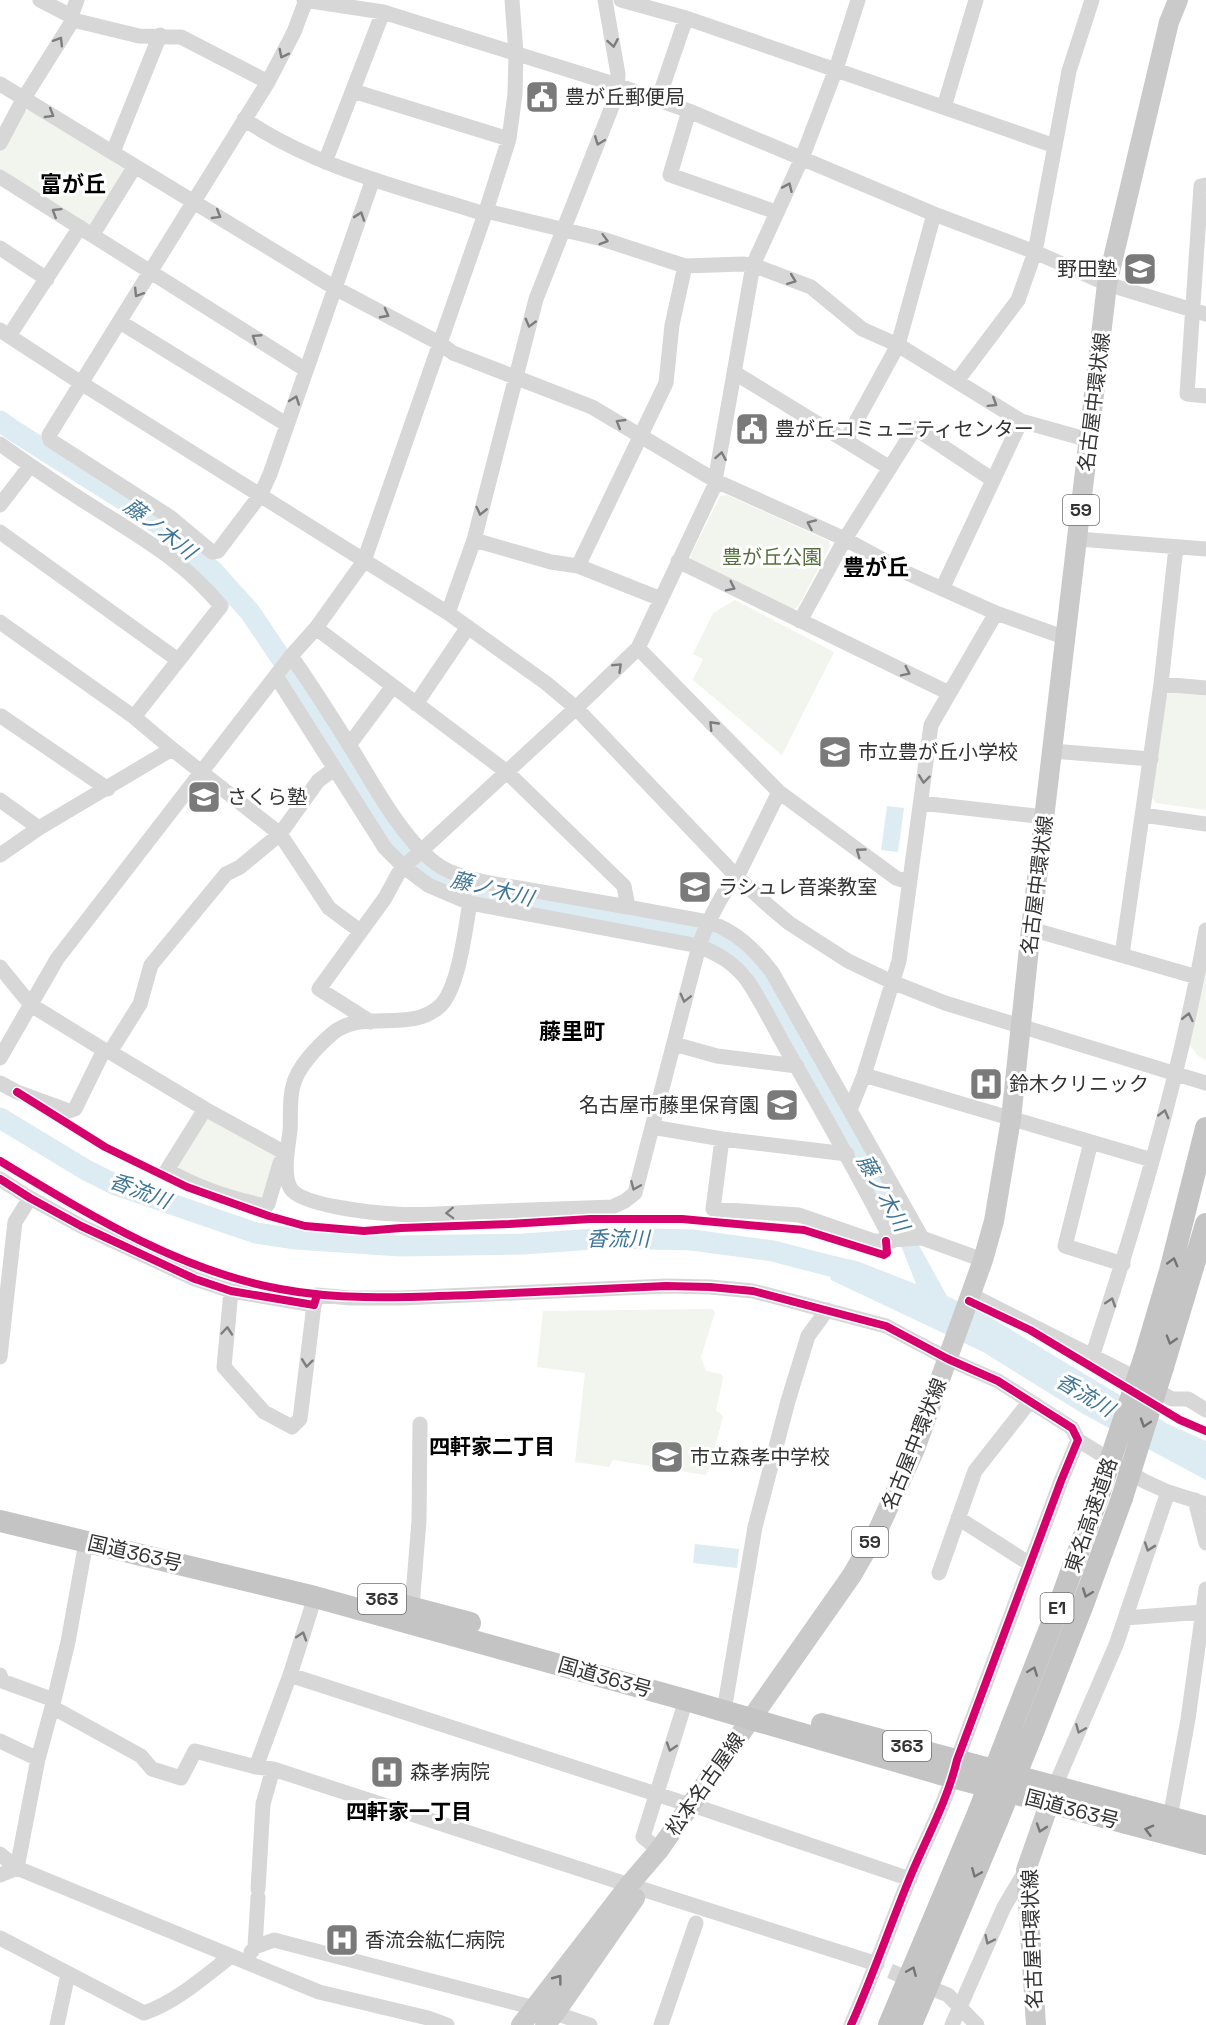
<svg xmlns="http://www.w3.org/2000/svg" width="1206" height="2025" font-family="'Space Grotesk','Noto Sans JP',sans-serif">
<rect width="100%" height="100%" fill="#fff"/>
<path fill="#f1f5ed" d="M29,110L123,165L126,174L95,225L87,227L0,172V150L22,112Z
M727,495L829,541L830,546L798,607L793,609L693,562L690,557L720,496Z
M735,600L834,652L782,755L693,680L703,659L693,654L713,613Z
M1170,692L1206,696V810L1156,803L1152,798L1165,697Z
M1206,958V1060L1198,1056L1188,1042Z
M211,1117L276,1153L278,1160L262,1202L182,1176L176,1166L205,1118Z
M712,1309L715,1312L701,1357L706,1371L721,1374L723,1378L716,1411L720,1413L723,1417L708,1472L705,1475L613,1460L609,1467L575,1462L585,1373L537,1367L543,1311Z"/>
<path fill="#ddebf3" d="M887,806L904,808L898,852L881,850Z
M902,1215L947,1296L985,1314L1168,1424L1206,1441V1480L1083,1414L983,1352L831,1280L829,1255L857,1261L916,1284L891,1220Z
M695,1544L739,1549L737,1568L693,1563Z"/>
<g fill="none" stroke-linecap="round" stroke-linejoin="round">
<path stroke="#ddebf3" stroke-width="21" d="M0,421L14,431L133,506L165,529L214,572L250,612L293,676L387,826L413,857L442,876L473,887L650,919L701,932L734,946L758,964L864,1155L909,1241
M0,1118L86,1170L116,1185L256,1233L296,1239L400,1246L523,1244L608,1238L692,1240L773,1251L857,1273"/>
<path stroke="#d6d6d6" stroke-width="15" stroke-dasharray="15 8" stroke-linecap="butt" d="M890,1971L948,1995"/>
<path stroke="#d7d7d7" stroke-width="15" d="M40,0L71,16L73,20L139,36L181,37L268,82
M304,0L383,12L617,85L689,111L934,214L1035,252L1107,284L1206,314
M306,0L294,32L268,82L49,435L50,440L170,517L212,552L218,551L261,494L270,474L373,179
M621,0L686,18L1055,146
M71,16L77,0
M0,84L335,288L441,344L453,353L592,407L716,481L845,539L909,574L996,613L1066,638
M353,91L509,139
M658,100L686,18
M944,107L976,0
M689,111L670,175L776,212
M244,119C316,168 403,188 485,214
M0,143L24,98L73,20
M113,152L160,35
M325,162L383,12
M0,177L306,370
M1206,185L1201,186L1187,394L1206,396
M486,211L602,239L685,266L742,264L753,265L811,287L862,329L898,345L1021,421L1089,440
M93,234L135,166
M0,248L47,279
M120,322L286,424
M0,330L81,383L448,613L546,683L576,708L737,877L770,907L789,923L848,961L892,982L945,1003L1206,1083
M9,336L80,227
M735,373L890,468
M957,381L1018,300L1035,252L1069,71L1092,0
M846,440L898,345L934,214
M0,444C31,466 63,488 95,508C143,539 184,561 221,606L134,717
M0,505L30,466
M0,532L178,660
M1078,539L1206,549
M474,540L551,562L578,566L661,599
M678,561L949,693
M578,566L666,383L672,325L685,266
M942,589L1021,421
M448,613L474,540L536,299L617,94L618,74L605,0
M800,621L845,539L915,428L993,480
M0,622L134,717L172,749L280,834L329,908L360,931
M316,628L507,772L624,886L628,907L709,922C737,932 754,949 772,972L922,1238
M638,648L779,792L896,878L909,882
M291,656C313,687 333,719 353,751C375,787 406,845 441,867C454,875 470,878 484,882L628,907
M276,676L385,848L404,867L428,885L470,903L699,946C718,954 734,963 747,980C762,1002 774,1028 788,1052C824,1114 859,1177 892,1241
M1161,684L1206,688
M416,704L468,627
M0,717L1,716L108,789
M349,745L393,686
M1052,751L1151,759
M0,800L39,828
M921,803L1045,817
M1143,815L1206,824
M0,855L39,828L172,749
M470,903C465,929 459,988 440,1006C410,1034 363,1008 333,1033C319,1045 297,1067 293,1086C289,1100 291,1117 290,1131C288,1147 282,1175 291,1189C303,1206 374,1213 395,1214C422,1216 450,1213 476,1212C522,1210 567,1209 612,1207L625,1201L635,1193L699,946C705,928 723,889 737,877L779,792
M1031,929L1197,977
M1122,955L1161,684L1176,547
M0,967L31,1005L104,1050L110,1052L205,1109L287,1154
M371,1022L319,989L385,898L398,874L408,863L576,708L638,648L714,487L753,265L802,158L836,69L858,0
M674,1044L717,1056L797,1066
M110,1052L140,1004L151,965L226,874L240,867L280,834L318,781L334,769
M0,1058L57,959L291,656L316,628L364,561L485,214L509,139L515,94L516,53L512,0
M864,1075L1152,1160
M0,1083L17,1092L69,1111L75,1109L104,1050
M205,1109L167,1170C198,1188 232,1199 266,1206L268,1204L280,1163L283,1159
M850,1110L864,1075L899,961L931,725L996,613
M652,1127L722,1139L847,1154
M722,1139L713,1209L799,1215L874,1241L922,1238L983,1260
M1091,1142L1065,1246L1123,1264
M0,1179L30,1198L81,1226L195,1279L231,1291L314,1305L317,1295L351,1298H402L666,1286L710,1287L753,1291L886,1326L948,1359L998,1381L1072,1428L1078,1440L1061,1481L957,1760C948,1799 927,1837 911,1875C890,1925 873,1976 851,2025
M231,1291L224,1367L264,1412L292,1427L300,1419L314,1305
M971,1295L1124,1372L1172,1399H1188L1206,1410
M0,1357L15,1222L30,1198
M1092,1357C1138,1217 1180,1075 1206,930
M1078,1440L1144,1481L1168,1492L1206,1504
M1195,1500L1206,1543
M958,1518L1030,1564
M939,1573L975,1471L1030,1401
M412,1607L419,1521L420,1424
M1125,1618L1203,1612
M0,1675L2,1681L54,1700L38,1759L17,1868
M290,1675L690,1805
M726,1699L755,1527L788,1401L808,1336L827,1310
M54,1700L68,1642L86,1542
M52,1707L141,1756L152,1769L181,1778L195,1751L256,1767L273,1769L263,1804L258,1889
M0,1741L38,1759
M256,1767L290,1675L315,1597
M273,1769L629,1885
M1055,1786L1116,1645L1168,1492
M698,1807L910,1879
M1170,1818L1188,1719L1206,1589
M659,1850L643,1837L686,1700
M0,1854L17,1868L319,1992L428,2018L447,2025
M0,1875L17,1868
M642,1889L877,1964
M0,1938L144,2013C176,2002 204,1977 231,1956
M255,1947L274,1940L535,2008
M251,1952L255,1947L258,1897
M948,1995L977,2025
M555,2013L590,2025
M57,2025L68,1974
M661,2025L696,1923
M952,2025L1004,1907L1026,1870"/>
<path stroke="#cacaca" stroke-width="20" d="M521,2025L629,1885L659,1850L852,1575L879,1528L915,1449L983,1260L994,1221L1011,1119L1031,929L1107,284L1169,22L1178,0
M545,2025L555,2013L635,1898
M1036,2025L1026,1870L1054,1790"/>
<path stroke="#c4c4c4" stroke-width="22" d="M1144,1359L1170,1271L1206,1128
M1163,1367L1206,1224
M0,1521L315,1597L686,1700L937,1773L1206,1844
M375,1598L470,1623
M822,1724L1206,1827
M1012,1725L1061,1600L1100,1491
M1033,1732L1082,1607L1122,1498
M889,2025L979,1811
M911,2025L998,1819"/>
<path stroke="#c4c4c4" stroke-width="22" d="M1100,1491L1144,1359
M1122,1498L1163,1367
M979,1811L1012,1725
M998,1819L1033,1732"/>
<g stroke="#fff" stroke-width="11">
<path id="cycleway" d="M17,1092L105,1147L187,1187L269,1216L305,1226L364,1231L401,1228L509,1224L590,1219H682L804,1230L884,1255L887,1253L886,1241
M0,1161C88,1214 177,1270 280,1289C343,1301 407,1297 470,1295C536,1292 601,1289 666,1286L710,1287L753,1291L886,1326L948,1359L998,1381L1072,1428L1078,1440L1061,1481L957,1760C948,1799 927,1837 911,1875C890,1925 873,1976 851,2025
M0,1179L30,1198L81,1226L195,1279L231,1291L314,1305L317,1295
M969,1301L1030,1330L1180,1420L1206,1431"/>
</g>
<use href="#cycleway" stroke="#d6006c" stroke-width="8"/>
</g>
<defs><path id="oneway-chevron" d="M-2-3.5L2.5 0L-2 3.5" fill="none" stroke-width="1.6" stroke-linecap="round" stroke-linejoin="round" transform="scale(1.5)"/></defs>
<g stroke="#7d7d7d">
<use href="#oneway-chevron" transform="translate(59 41) rotate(-58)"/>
<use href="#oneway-chevron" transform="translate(613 43) rotate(80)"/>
<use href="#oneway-chevron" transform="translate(283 54) rotate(117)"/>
<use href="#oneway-chevron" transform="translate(50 114) rotate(31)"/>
<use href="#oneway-chevron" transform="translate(599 141) rotate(111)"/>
<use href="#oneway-chevron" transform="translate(788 187) rotate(-66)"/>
<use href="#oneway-chevron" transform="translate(56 212) rotate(-148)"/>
<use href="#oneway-chevron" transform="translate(217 215) rotate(31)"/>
<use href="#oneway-chevron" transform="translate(360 216) rotate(-71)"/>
<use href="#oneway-chevron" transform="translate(604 240) rotate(16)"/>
<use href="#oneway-chevron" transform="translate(792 280) rotate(21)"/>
<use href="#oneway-chevron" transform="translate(138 293) rotate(122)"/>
<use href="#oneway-chevron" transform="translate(385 314) rotate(28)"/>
<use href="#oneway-chevron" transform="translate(530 323) rotate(105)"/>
<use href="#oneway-chevron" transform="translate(256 338) rotate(-147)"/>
<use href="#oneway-chevron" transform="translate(295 400) rotate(-70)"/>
<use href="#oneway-chevron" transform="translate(993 403) rotate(32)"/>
<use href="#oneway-chevron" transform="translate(620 423) rotate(-149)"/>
<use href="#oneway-chevron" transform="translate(721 456) rotate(-80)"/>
<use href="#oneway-chevron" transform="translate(481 511) rotate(103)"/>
<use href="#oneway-chevron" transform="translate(811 524) rotate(-156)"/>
<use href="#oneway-chevron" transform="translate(731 587) rotate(26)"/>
<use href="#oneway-chevron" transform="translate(618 667) rotate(-44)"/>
<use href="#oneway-chevron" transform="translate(906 672) rotate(26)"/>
<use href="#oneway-chevron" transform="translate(713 725) rotate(-134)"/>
<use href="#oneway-chevron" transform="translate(924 779) rotate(97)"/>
<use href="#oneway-chevron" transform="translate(860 852) rotate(-144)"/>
<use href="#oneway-chevron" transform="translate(685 998) rotate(104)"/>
<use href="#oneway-chevron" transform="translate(1188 1017) rotate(-77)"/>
<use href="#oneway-chevron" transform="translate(1164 1114) rotate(-75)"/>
<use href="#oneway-chevron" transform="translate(635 1186) rotate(113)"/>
<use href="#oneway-chevron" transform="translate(450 1213) rotate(178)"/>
<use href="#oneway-chevron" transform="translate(1111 1302) rotate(-72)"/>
<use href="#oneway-chevron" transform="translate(227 1331) rotate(-85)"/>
<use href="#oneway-chevron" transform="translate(307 1363) rotate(97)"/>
<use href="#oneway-chevron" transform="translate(1149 1547) rotate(109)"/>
<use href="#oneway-chevron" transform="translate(302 1636) rotate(-72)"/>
<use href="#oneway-chevron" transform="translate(1080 1729) rotate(113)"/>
<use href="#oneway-chevron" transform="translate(671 1747) rotate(108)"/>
<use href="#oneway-chevron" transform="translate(989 1940) rotate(115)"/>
</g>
<g stroke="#747474">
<use href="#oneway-chevron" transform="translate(1173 1262) rotate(-75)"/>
<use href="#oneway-chevron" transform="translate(1171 1340) rotate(107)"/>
<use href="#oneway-chevron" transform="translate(1145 1423) rotate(108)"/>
<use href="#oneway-chevron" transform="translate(1087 1593) rotate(110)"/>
<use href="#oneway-chevron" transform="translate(1033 1671) rotate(-69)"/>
<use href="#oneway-chevron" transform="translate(1149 1830) rotate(-165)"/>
<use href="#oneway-chevron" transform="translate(976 1873) rotate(112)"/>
<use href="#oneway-chevron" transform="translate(912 1971) rotate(-67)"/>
</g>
<g stroke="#777">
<use href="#oneway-chevron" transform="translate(1041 1828) rotate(109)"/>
<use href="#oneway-chevron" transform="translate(558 1979) rotate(-53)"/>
</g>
<defs>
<g id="civic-square" transform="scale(1.725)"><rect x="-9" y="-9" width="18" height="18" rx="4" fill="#7a7a7a" stroke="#fff"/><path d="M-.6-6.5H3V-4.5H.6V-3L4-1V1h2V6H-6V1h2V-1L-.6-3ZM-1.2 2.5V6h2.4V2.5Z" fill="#fff"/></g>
<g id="school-square" transform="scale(1.725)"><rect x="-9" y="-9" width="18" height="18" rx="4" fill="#7a7a7a" stroke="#fff"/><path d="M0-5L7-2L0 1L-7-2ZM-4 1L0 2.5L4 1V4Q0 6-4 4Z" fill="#fff"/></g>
<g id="hospital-square" transform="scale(1.725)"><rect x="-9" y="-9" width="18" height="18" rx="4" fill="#7a7a7a" stroke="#fff"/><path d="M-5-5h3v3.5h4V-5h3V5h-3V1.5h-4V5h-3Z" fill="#fff"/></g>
</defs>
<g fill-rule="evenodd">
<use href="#civic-square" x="542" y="97"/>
<use href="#school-square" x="1140" y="269"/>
<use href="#civic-square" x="752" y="429"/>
<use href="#school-square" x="835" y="752"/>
<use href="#school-square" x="204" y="797"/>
<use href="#school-square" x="695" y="887"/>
<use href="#hospital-square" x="986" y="1084"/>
<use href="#school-square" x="782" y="1105"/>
<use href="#school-square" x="667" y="1457"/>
<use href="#hospital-square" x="387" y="1772"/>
<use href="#hospital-square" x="342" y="1940"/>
</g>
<g text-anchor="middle" stroke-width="6" stroke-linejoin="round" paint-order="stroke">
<g fill="#fff" stroke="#707070" stroke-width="1.5">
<rect x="1063" y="495" width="36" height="30" rx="4.5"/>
<rect x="852" y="1527" width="36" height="30" rx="4.5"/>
<rect x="358" y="1584" width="48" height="30" rx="4.5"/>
<rect x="1040.5" y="1593" width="33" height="30" rx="4.5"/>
<rect x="883" y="1731" width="48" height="30" rx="4.5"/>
</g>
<g font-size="18" font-weight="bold" fill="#333">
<text x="1081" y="516">59</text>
<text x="870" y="1548">59</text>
<text x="382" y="1605">363</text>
<text x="1057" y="1614">E1</text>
<text x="907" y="1752">363</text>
</g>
<g font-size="20" fill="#333" stroke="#fff" text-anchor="start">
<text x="565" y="104">豊が丘郵便局</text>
<text x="1117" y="276" text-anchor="end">野田塾</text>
<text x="775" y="436">豊が丘コミュニティセンター</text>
<text x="858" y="759">市立豊が丘小学校</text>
<text x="227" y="804">さくら塾</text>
<text x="718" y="894">ラシュレ音楽教室</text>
<text x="1009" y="1091">鈴木クリニック</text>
<text x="759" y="1112" text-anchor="end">名古屋市藤里保育園</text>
<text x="690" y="1464">市立森孝中学校</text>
<text x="410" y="1779">森孝病院</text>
<text x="365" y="1947">香流会紘仁病院</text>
</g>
<g font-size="20" fill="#333" stroke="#fff">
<text transform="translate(1094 402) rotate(-83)" y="7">名古屋中環状線</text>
<text transform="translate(1037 885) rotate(-83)" y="7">名古屋中環状線</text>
<text transform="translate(914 1444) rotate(-68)" y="7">名古屋中環状線</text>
<text transform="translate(1091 1515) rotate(-71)" y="7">東名高速道路</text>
<text transform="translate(135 1553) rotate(13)" y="7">国道363号</text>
<text transform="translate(605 1677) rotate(16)" y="7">国道363号</text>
<text transform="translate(705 1784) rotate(-55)" y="7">松本名古屋線</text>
<text transform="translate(1072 1809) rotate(15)" y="7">国道363号</text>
<text transform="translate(1032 1939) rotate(-92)" y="7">名古屋中環状線</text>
</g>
<g font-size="20" fill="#56703f" stroke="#fff">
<text x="772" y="564">豊が丘公園</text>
</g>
<g font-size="21" font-style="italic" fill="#3f7597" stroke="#fff">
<text transform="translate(160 529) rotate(38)" y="7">藤ノ木川</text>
<text transform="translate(492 889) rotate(14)" y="7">藤ノ木川</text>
<text transform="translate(140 1191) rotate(21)" y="7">香流川</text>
<text transform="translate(883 1193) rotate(61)" y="7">藤ノ木川</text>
<text x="618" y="1246">香流川</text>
<text transform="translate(1085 1395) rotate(31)" y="7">香流川</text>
</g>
<g font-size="21" font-weight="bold" fill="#000" stroke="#fff">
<text x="492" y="1454">四軒家二丁目</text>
<text x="409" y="1819">四軒家一丁目</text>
</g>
<g font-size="22" font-weight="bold" fill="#000" stroke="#fff">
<text x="73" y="192">富が丘</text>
<text x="876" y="575">豊が丘</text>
<text x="572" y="1039">藤里町</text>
</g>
</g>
</svg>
